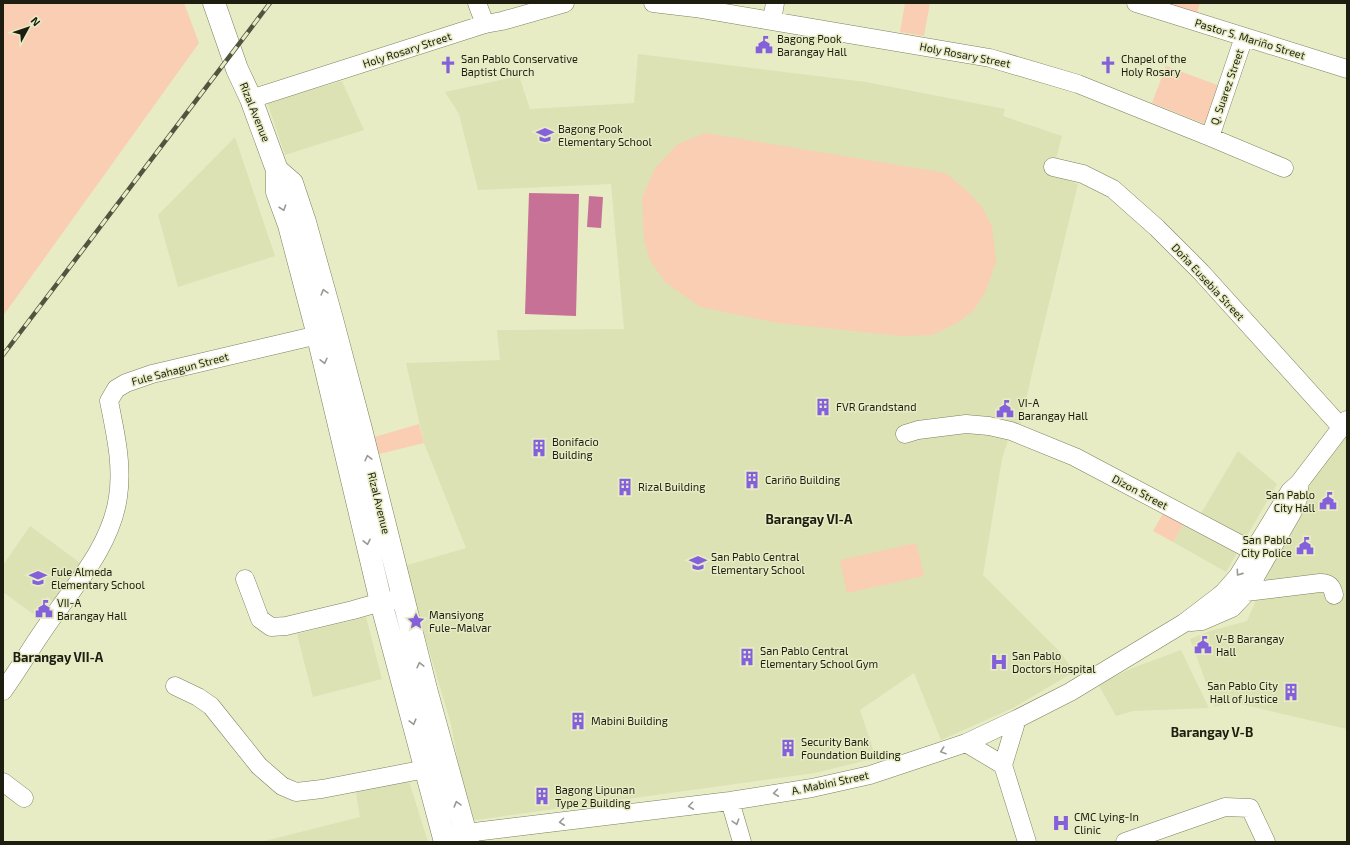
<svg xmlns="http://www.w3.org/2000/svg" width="1350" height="845" font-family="'Exo 2',sans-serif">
<rect width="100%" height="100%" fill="#e7ecc5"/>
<path fill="#dce2b4" d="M638,54L866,82L1005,109L1003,116L1062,136L1052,174L1078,184L1032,373L1021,424L1011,431L1002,459L983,575L1061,653L1074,672L1013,708L941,740L914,673L860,710L876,758L815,773L469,821L451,724L404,566L466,548L424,443L406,363L500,360L497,330L624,329L611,184L478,190L459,114L445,92L519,76L530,109L634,103Z
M342,81L364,130L285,155L267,102Z
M235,137L275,256L178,287L158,215Z
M1347,428V729L1232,702L1215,707L1190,639L1210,631L1247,621L1274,559L1319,466Z
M1238,451L1277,484L1226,572L1173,542L1187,519L1196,522Z
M30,526L83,565L55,603L47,597L33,614L3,592V565Z
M366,617L382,679L313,697L297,634Z
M1181,650L1209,708L1133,711L1116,716L1098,684L1135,667Z
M407,775L428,842H261L360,817L355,788Z"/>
<path fill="#faceb3" d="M3,3H184L199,43L3,316Z
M905,3H930L924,36L900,32Z
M1164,3H1200L1196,16Z
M1166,66L1220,86L1205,124L1152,103Z
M705,133L946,173L968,192L983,208L992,227L996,261L986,291L974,310L957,323L932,335L900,336L778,323L700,307L665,282L651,262L644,241L642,198L655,168L678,144Z
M419,424L424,443L375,455L371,438Z
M1166,508L1187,519L1173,542L1153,531Z
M916,543L924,576L847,593L840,560Z"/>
<path fill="#c87196" d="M529,193L579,194L576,316L525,314Z
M589,196L603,197L601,228L587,227Z"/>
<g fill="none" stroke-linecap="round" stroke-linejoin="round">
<g stroke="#7b805d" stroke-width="19">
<path id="minor" d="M477,3L485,24
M653,3L695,8L990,58L1078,84L1210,137L1284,168
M1136,3L1347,69
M772,21L775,3
M251,99L485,24L502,21L565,3
M1210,137L1244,37
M1053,167L1083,174L1113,189L1157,228L1201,272L1341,427
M905,434L918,430L966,424L989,426L1011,431L1075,457L1266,558
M245,579L260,619L271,627L286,626L353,610L381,602L394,600
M1238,593L1320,583C1329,583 1332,586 1334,595
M1191,622L1202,621L1232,608L1246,593L1292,513L1299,496V487
M175,686L198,697L211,706L259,766L282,786L296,792L322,789L426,769
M3,691C18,670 31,648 45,628C73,587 111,547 118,497C123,464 115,432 109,401L116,389L126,383L152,374L318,335L327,325
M1017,719L1003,765L1027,842
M966,743L1003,765
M3,782L24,798
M730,801L742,842
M452,834L466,833L730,801L812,788L870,775L966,743L1017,719L1070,692L1184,623L1218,597L1223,593L1238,576L1290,491L1299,483L1347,420
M1125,842L1225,807L1250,808L1266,842"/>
</g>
<g stroke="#7b805d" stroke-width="23">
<path id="major" d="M214,3L237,69L251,99L277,170V192L289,225L315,324L381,602L445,842
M277,170L292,183L305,222L332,319L361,429L426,689L468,842"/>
</g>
<use href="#minor" stroke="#fff" stroke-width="18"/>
<use href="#major" stroke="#fff" stroke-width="22"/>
<g stroke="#52543f" stroke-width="4.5">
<path id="rail" d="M3,355L270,3"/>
</g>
<use href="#rail" stroke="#e7ecc5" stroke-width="3" stroke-dasharray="9" stroke-linecap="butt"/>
</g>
<defs><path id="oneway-chevron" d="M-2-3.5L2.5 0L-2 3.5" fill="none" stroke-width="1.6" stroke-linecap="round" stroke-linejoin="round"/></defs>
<g stroke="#999a93">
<use href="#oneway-chevron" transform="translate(283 208) rotate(71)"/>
<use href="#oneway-chevron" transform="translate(324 292) rotate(-106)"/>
<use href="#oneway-chevron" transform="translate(324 361) rotate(77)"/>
<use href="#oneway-chevron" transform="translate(368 458) rotate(-104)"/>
<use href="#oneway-chevron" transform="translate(367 542) rotate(78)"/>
<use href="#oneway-chevron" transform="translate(1239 573) rotate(125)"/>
<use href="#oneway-chevron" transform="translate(420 665) rotate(-104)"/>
<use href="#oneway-chevron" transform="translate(413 722) rotate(75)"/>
<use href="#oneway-chevron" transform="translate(943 751) rotate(161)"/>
<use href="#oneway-chevron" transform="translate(776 793) rotate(172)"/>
<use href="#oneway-chevron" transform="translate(457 804) rotate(-106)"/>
<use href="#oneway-chevron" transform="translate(691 806) rotate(173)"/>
<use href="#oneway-chevron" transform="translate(562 822) rotate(173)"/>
<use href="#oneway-chevron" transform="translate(736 822) rotate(73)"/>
</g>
<defs>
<g id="civic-bare" transform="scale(1.38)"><path d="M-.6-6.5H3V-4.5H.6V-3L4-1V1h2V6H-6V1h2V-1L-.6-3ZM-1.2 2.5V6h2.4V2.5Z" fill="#8461db" stroke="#e7ecc5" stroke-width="2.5" paint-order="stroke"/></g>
<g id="church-bare" transform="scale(1.38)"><path d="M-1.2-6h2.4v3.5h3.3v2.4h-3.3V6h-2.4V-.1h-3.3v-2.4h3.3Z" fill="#8461db" stroke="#e7ecc5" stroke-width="2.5" paint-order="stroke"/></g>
<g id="school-bare" transform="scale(1.38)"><path d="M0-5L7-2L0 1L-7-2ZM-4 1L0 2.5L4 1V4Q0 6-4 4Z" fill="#8461db" stroke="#e7ecc5" stroke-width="2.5" paint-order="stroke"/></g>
<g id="building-bare" transform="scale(1.38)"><path d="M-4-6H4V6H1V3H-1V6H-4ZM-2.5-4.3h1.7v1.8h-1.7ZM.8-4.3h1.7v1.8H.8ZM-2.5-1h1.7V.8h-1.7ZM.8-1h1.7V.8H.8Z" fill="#8461db" stroke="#e7ecc5" stroke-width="2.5" paint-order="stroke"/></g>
<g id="sight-bare" transform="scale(1.38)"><path d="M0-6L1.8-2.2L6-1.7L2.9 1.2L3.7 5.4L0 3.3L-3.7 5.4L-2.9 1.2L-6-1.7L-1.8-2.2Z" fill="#8461db" stroke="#e7ecc5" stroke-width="2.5" paint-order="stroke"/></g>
<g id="hospital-bare" transform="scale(1.38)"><path d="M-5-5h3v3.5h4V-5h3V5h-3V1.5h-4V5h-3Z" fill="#8461db" stroke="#e7ecc5" stroke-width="2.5" paint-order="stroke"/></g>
</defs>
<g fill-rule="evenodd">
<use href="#civic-bare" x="764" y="45"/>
<use href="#church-bare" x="448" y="65"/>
<use href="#church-bare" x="1108" y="65"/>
<use href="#school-bare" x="545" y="135"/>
<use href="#building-bare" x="823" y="407"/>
<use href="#civic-bare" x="1005" y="409"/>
<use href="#building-bare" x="539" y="448"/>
<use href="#building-bare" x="752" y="480"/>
<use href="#building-bare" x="625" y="487"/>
<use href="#civic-bare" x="1328" y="501"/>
<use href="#civic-bare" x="1305" y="546"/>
<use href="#school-bare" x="698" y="563"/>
<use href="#school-bare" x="38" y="578"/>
<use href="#civic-bare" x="44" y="609"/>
<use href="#sight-bare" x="416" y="621"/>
<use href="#civic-bare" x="1203" y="645"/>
<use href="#building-bare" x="747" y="657"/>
<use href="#hospital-bare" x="999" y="662"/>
<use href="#building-bare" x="1291" y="692"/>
<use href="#building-bare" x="578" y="721"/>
<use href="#building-bare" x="788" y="748"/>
<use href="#building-bare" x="542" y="796"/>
<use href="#hospital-bare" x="1061" y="823"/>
</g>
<g text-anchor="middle" stroke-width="3" stroke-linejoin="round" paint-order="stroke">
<g font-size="11" fill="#1d1e10" stroke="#e7ecc5" text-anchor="start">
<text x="777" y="43">Bagong Pook<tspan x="777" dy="13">Barangay Hall</tspan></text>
<text x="461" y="63">San Pablo Conservative<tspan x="461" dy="13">Baptist Church</tspan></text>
<text x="1121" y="63">Chapel of the<tspan x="1121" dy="13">Holy Rosary</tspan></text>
<text x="558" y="133">Bagong Pook<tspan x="558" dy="13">Elementary School</tspan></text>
<text x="1018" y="407">VI-A<tspan x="1018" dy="13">Barangay Hall</tspan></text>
<text x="836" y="411">FVR Grandstand</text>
<text x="552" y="446">Bonifacio<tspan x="552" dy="13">Building</tspan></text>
<text x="765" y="484">Cariño Building</text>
<text x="638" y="491">Rizal Building</text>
<text x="1315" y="499" text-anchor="end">San Pablo<tspan x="1315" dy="13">City Hall</tspan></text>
<text x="1292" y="544" text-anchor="end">San Pablo<tspan x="1292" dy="13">City Police</tspan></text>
<text x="711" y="561">San Pablo Central<tspan x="711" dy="13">Elementary School</tspan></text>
<text x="51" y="576">Fule Almeda<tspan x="51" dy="13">Elementary School</tspan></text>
<text x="57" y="607">VII-A<tspan x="57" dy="13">Barangay Hall</tspan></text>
<text x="429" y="619">Mansiyong<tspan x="429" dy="13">Fule–Malvar</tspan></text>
<text x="1216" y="643">V-B Barangay<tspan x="1216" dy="13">Hall</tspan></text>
<text x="760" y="655">San Pablo Central<tspan x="760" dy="13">Elementary School Gym</tspan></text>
<text x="1012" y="660">San Pablo<tspan x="1012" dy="13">Doctors Hospital</tspan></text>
<text x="1278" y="690" text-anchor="end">San Pablo City<tspan x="1278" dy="13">Hall of Justice</tspan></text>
<text x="591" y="725">Mabini Building</text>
<text x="801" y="746">Security Bank<tspan x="801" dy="13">Foundation Building</tspan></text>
<text x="555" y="794">Bagong Lipunan<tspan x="555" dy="13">Type 2 Building</tspan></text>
<text x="1074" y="821">CMC Lying-In<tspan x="1074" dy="13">Clinic</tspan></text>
</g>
<g font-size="11" fill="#1d1e10" stroke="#e7ecc5">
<text transform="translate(1250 39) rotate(17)" y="4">Pastor S. Mariño Street</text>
<text transform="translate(407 50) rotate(-18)" y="4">Holy Rosary Street</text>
<text transform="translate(965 55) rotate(11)" y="4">Holy Rosary Street</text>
<text transform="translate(1227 87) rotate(-71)" y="4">Q. Suarez Street</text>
<text transform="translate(255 112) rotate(68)" y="4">Rizal Avenue</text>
<text transform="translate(1208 282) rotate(47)" y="4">Doña Eusebia Street</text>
<text transform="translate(180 369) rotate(-15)" y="4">Fule Sahagun Street</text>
<text transform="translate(1140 492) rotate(28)" y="4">Dizon Street</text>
<text transform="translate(379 503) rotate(76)" y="4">Rizal Avenue</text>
<text transform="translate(830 783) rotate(-12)" y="4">A. Mabini Street</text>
</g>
<g font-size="13" font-weight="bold" fill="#1d1e10" stroke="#e7ecc5">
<text x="809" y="524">Barangay VI-A</text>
<text x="58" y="662">Barangay VII-A</text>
<text x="1212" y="737">Barangay V-B</text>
</g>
</g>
<rect width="1350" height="845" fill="none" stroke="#1d1e10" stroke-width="8"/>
<g transform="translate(28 28) rotate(50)" stroke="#e7ecc5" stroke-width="3" paint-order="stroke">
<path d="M0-3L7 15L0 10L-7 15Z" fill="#1d1e10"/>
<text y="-6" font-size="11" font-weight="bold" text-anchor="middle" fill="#1d1e10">N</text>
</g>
</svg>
